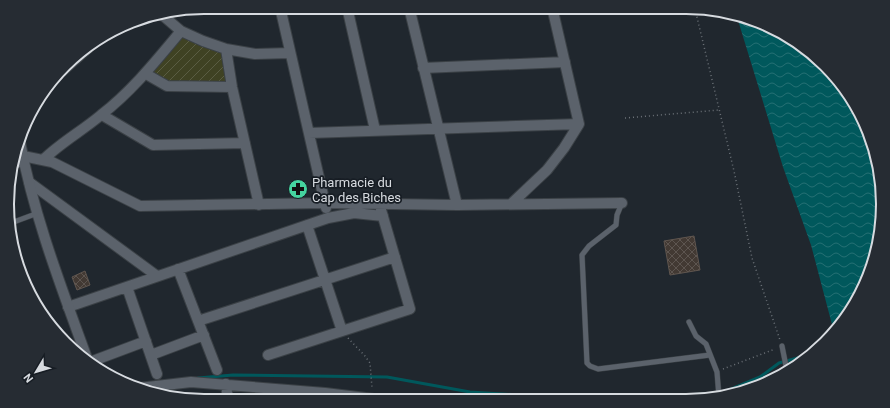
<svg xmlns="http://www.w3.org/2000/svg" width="890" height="408" font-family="Roboto,sans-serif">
<defs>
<pattern id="garden-furrows" width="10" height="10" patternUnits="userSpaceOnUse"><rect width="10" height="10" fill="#3f4223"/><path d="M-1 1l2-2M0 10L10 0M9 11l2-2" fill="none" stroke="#5a5d43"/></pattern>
<pattern id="water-waves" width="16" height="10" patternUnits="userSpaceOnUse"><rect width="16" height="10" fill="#00585c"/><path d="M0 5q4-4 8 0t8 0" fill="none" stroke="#246f73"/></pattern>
<pattern id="building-cross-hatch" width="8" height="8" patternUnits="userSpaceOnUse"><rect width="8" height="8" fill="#423933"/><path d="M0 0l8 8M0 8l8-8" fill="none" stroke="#5d5550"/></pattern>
</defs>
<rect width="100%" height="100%" fill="#20272e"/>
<path fill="url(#garden-furrows)" d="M182,33L227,51L231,83L167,84L147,74Z"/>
<path fill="url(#water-waves)" d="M737,17L761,22L825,65L868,128L883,204L868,279L842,324L834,332L811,245L783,167Z"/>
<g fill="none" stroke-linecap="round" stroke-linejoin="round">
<path stroke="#00585c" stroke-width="3" d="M198,378L233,375L387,377L470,392L570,398L712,394
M722,393L760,377L779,363L812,354"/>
</g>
<path fill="url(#building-cross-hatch)" stroke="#60564f" d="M694,236L700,270L670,275L664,241Z
M85,271L90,285L77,290L72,277Z"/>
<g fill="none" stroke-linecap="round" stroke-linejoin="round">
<g stroke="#3b4146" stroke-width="6">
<path id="service" d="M11,168L23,163
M622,203L617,215L616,225L589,246L582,255L587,363L590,366L598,369L710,355
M11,223L38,213
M689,322L696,336L706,344L717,372L719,397
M782,346L787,371"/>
</g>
<g stroke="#3b4146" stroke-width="12">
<path id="minor" d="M280,7L326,208
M347,7L375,130
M409,7L457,205
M161,14L181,31L203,41L226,49L255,54L290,53
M226,49L232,87L259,205
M423,68L565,62
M62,71L88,48
M146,74L167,86L232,87
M102,115L153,145L245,143
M309,133L579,124
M23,156L52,162L140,206L324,203L457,205L622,203
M43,160C60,143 82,131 101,115C132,91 156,61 181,31
M29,182L157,276
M511,204L547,170L564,148L579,124L552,7
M307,225L342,331
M178,269L217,370
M127,287L157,374
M68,307L328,218L354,213L383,216
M198,321L395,257
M151,355L204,335
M268,355L410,309L381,210
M90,362L146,341
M226,384L228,401
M139,388L191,382L325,393L382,400
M272,389L275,401"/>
</g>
<g stroke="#3b4146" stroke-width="12">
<path id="tertiary" d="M20,142C34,217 62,289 88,361"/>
</g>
<path stroke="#6c7278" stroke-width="1.5" stroke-dasharray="1 3" stroke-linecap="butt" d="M695,9L734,171L752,258L780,340
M625,118L719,110
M348,338L365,356L370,363L372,388
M723,369L775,349"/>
<use href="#service" stroke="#5b626b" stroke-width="5"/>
<use href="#minor" stroke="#5b626b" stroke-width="10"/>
<use href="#tertiary" stroke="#5b626b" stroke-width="10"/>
</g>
<defs>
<g id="pharmacy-disc" transform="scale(1)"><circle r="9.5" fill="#45d49f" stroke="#171d24"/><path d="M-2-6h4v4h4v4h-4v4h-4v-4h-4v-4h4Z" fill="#111"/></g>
</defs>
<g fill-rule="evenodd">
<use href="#pharmacy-disc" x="298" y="189"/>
</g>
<g text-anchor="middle" stroke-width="3.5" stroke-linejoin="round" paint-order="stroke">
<g font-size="13" fill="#d7dbe0" stroke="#171d24" text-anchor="start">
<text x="312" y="187">Pharmacie du<tspan x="312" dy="15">Cap des Biches</tspan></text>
</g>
</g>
<path d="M0 0H890V408H0ZM204 14H686A190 190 0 0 1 876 204V204A190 190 0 0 1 686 394H204A190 190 0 0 1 14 204V204A190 190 0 0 1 204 14Z" fill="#262c33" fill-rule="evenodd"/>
<path fill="none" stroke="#d7dbe0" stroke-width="2" d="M204 14H686A190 190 0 0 1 876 204V204A190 190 0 0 1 686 394H204A190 190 0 0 1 14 204V204A190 190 0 0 1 204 14Z"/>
<g transform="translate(36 372) rotate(232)" stroke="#171d24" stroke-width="3" paint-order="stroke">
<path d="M0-3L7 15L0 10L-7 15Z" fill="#d7dbe0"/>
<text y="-6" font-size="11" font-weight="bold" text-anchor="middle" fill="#d7dbe0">N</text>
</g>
</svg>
